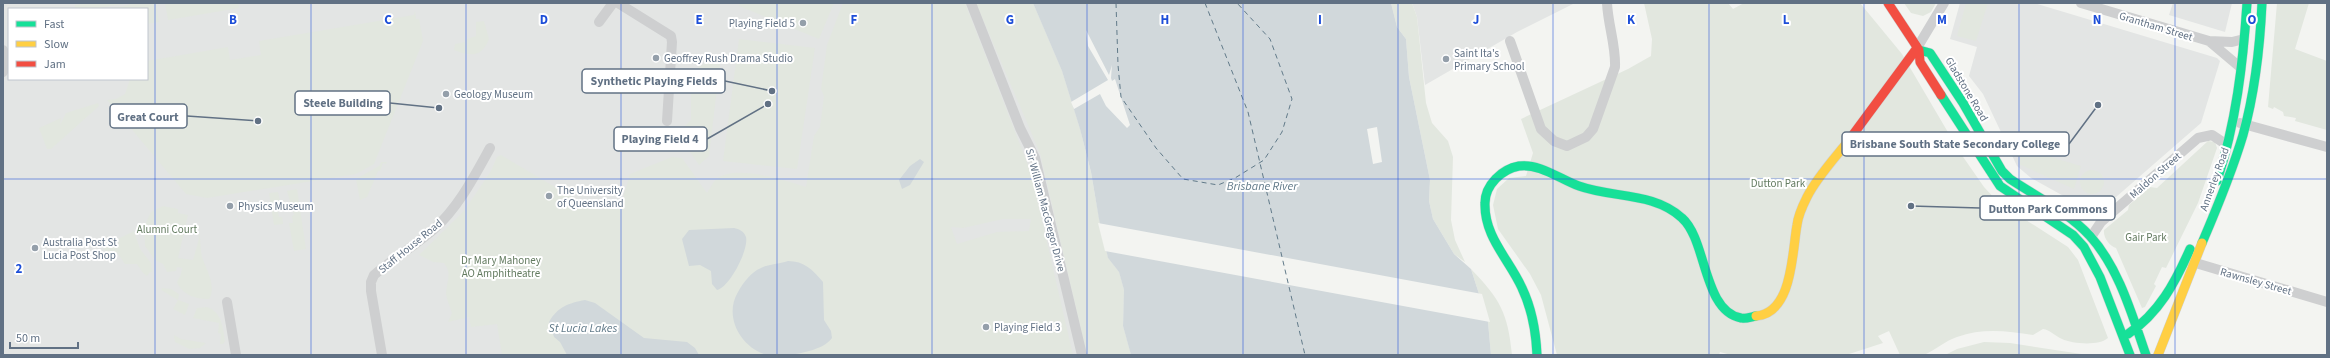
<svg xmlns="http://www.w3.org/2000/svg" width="2330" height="358" font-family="'Source Sans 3',sans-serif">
<rect width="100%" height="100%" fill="#f3f4f1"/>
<path fill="#e3e5e4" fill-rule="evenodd" d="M3,3H1033L1062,71L1080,129L1108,258L1119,272L1124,290L1123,326L1131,355H3ZM9,9H147V79H9Z
M1412,3H1575L1517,32L1425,85L1417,17Z
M1960,3H2034L2217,58L2220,61L2201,123L2100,211L2087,209L2031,178L2017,166L1983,94L1969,76L1977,47L1950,39Z
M2173,3H2232L2225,32L2169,15Z"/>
<path fill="#e2e7df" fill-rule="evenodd" d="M89,3H120L124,4L92,9H75V5Z
M128,3H156L159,22L147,24V9H106L129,5Z
M165,3H238L239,8L168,20Z
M740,3H834L819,39L739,6Z
M843,3H965L1031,173L1073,355H502L497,324L471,327L469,317L448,322L452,313C450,307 447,300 446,294C446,282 453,274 444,263L433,262L419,255L464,211L491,171L497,157L501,155L572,197L570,205L604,210L605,200L622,201L630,174L672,157L682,158L707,193C710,189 713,181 718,178C736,165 786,180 806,187L814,136L820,127L824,96L821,89L827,45ZM1003,219H1031L1029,231L997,232L957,244L951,227L963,228Z
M976,3H1033L1062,71L1080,129L1091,172L1099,219L1108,258L1119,272L1124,290L1123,326L1131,355H1087L1040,153Z
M1391,3H1412L1417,17L1426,103L1432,123L1448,141L1453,157L1451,220L1455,240L1465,262L1454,254L1433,219L1429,201L1430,180L1409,77L1406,39L1397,27Z
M1644,3H1728L1733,9L1744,3H1860L1902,54L1959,151L1984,187L1998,202L2068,247L2078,260L2108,338C2099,346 2073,344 2062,339C2055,336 2050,330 2043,329L2033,335C2007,331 1982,328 1957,337C1945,341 1935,350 1924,355C1919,357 1906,355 1900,355L1889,331L1878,336L1883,343L1846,355H1731L1720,352L1719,355H1557L1541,295L1530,274L1498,229L1493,205L1497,189L1509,178L1526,176L1533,153L1521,119L1628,69L1651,56L1652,39Z
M1904,3H1936L1931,12L1923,16L1911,13Z
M1966,3H1988L1976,41L1957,36Z
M2277,3H2309L2295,49L2327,61V130L2295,121L2296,118L2284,116L2283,112L2274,107L2273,109L2268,107Z
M415,11L416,19H419L423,41L374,164L356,174L207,198L186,194L107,100L116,99L125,94L130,79H147V61L228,47L230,60L261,55L259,41L414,15Z
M484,21L489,39C482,57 471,57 454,50L455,44L465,42L467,39L476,36V22Z
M739,39L815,48L797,169L723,161Z
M714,56L720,63L709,156L699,165L684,143L685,137L677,134L691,120V73Z
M98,103L99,106L51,149H47L39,128L61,118L60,125L66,113Z
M2208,141L2215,142L2217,148L2198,203L2166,268L2162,267L2154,284L2156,286L2145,307L2142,308L2116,248C2109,246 2103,237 2104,230L2128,210L2129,205L2150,187L2157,188Z
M2024,149L2081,166L2074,189L2019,164L2017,153Z
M381,162H387L386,164L383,163L380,171H378L367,197L360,200L356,179L379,166Z
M2080 182a12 12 0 1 1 24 0a12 12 0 1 1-24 0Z
M297,189L306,249L294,251L289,223H293L292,216L294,215L287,191Z
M278,192L280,201L276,202L279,217H282L283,224L274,225L269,193Z
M163,206L178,209V213L188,215L178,258L193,260L199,239L198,229C201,238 200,247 202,257C206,269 217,287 209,299C196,299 182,295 177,282L181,274L182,268L177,267L176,271L167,272L163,264L155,260L145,246L144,227L151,212Z
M134,231L140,249L151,263L152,272H150L147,276L143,273L137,264H125L117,252L109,254L98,243L116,240Z
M1471,269C1500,299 1508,313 1512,355H1491L1488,322Z
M162,288L171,289L179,294L178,300L189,304L185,315L173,309L178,300L161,290Z
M207,307C222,312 223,328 225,341L223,344H220L221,334L218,333L219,323L193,318L197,308Z
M174,335L181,339L206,343L200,348L189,349L175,342Z
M1984,342L2010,343L2088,355H1945L1957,349Z"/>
<path fill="#d1d8db" d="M1033,3H1391L1397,27L1406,39L1409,77L1430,180L1429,201L1433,219L1454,254L1471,269L1488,322L1491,355H1131L1123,326L1124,290L1119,272L1108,258L1099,219L1091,172L1080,129L1062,71Z
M920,159L924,162L910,185L902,189L899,180L910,166Z
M734,228C739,229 744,231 746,237C749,249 730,287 717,290L712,284L711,271L700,265L689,266L682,239L689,230Z
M788,261C804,261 813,270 823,282L824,320L831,331L832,338C822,353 780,358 764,354C739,345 724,315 738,292C743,283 751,272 761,268C769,264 779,264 788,261Z
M585,300L595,303L644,338L687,342L695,348L699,355H567L560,342L554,337L549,322C557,307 569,303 585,300Z"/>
<path fill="#f3f4f1" d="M1086,30L1109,75L1112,65L1111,78L1112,81L1115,79L1130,125L1127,128L1106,106L1100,94L1074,109L1071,102L1108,80L1088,46Z
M1377,127L1382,162L1373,164L1367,129Z
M1098,223L1482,294L1490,322L1105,251Z"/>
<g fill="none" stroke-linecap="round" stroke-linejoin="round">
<path stroke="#617a89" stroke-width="1" stroke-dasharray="5 4" stroke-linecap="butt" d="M1116,3L1118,65L1121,97L1156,148L1183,179L1218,185L1235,178L1264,160L1282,132L1292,99L1270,39L1237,3
M1205,3L1248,112L1305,355"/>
<g stroke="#cfd1d2" stroke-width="10">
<path id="fast" d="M1919,50L1930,53L1963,103L2002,171L2010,179C2037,197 2068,212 2090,236C2119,268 2132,315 2146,355
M1941,95L2000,186L2073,235L2084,247L2100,277L2130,355
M2217,181C2236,123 2243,64 2247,3
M2202,243C2217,208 2232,172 2243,135C2255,92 2260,47 2262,3
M2128,334C2159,313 2175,283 2190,249
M1537,355C1536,332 1532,309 1522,288C1509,259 1484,237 1485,203C1485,185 1502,169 1519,166C1540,163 1561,180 1579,186C1612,198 1654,192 1682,218C1707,240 1703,311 1741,318C1745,319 1751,317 1756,316"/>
</g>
<g stroke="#cfd1d2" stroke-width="10">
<path id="slow" d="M1756,316C1793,313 1792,252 1797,225C1798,216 1803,205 1807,197C1817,177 1835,158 1849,140
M2158,355L2202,243"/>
</g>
<g stroke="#cfd1d2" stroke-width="10">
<path id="jam" d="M1888,3L1919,50L1920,62L1941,95
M1849,140L1917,48"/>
</g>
<path stroke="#cecfd0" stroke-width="10" d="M618,3L671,36L672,42L667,121
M971,3L1020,128L1035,158L1082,355
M2081,3L2209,41L2241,68
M599,22L613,3
M1510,41L1541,129L1554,141L1567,146L1586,137L1593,129L1615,67C1616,46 1608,25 1607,3
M2209,41L2232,42L2244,39
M1917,48L1944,3
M3,50L7,60L3,72
M2240,123L2327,147
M2091,237L2101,222L2198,138L2212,135L2227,145
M2189,261L2327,302
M227,302L236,355
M382,355L371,291V282L374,275C393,259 414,246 433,230C458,208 474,177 490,148"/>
<use href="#fast" stroke="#16e098" stroke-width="9"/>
<use href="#slow" stroke="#ffcf43" stroke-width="9"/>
<use href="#jam" stroke="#f24e42" stroke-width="9"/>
</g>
<path fill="none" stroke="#1d4ed8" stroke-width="1" stroke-opacity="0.55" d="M155,3V355M311,3V355M466,3V355M621,3V355M777,3V355M932,3V355M1087,3V355M1243,3V355M1398,3V355M1553,3V355M1709,3V355M1864,3V355M2019,3V355M2175,3V355M3,179H2327"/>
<g fill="#949faa" stroke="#fff" stroke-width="1.5">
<circle cx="803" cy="23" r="4"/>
<circle cx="656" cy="58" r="4"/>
<circle cx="1446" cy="59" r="4"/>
<circle cx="446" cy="94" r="4"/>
<circle cx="549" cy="196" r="4"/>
<circle cx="230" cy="206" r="4"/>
<circle cx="35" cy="248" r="4"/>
<circle cx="986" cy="327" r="4"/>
</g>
<g text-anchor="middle" stroke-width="4" stroke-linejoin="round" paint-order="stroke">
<g font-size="11" fill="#617184" stroke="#fff" text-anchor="start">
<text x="795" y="27" text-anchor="end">Playing Field 5</text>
<text x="1454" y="57">Saint Ita's<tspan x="1454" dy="13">Primary School</tspan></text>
<text x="664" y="62">Geoffrey Rush Drama Studio</text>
<text x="454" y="98">Geology Museum</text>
<text x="557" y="194">The University<tspan x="557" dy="13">of Queensland</tspan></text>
<text x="238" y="210">Physics Museum</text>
<text x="43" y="246">Australia Post St<tspan x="43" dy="13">Lucia Post Shop</tspan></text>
<text x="994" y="331">Playing Field 3</text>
</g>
<g font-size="11" fill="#617184" stroke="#fff">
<text transform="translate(2156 26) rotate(17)" y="4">Grantham Street</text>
<text transform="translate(1967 89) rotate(59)" y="4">Gladstone Road</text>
<text transform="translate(2155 175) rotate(-41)" y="4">Maldon Street</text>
<text transform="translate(2214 179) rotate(-70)" y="4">Annerley Road</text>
<text transform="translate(1046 210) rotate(75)" y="4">Sir William MacGregor Drive</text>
<text transform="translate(410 246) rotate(-39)" y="4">Staff House Road</text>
<text transform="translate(2256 281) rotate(16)" y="4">Rawnsley Street</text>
</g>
<g font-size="11" fill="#637b60" stroke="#fff">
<text x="1778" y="187">Dutton Park</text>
<text x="167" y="233">Alumni Court</text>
<text x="2146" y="241">Gair Park</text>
<text x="501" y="264">Dr Mary Mahoney<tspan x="501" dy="13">AO Amphitheatre</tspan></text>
</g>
<g font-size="12" font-style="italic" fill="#617a89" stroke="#fff">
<text x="1262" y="190">Brisbane River</text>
<text x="583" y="332">St Lucia Lakes</text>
</g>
</g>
<g font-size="13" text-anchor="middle" font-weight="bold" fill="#1d4ed8" stroke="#fff" stroke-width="4" stroke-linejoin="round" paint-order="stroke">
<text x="233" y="24">B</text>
<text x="388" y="24">C</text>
<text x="544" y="24">D</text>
<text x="699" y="24">E</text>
<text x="854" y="24">F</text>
<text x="1010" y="24">G</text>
<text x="1165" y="24">H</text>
<text x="1320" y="24">I</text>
<text x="1476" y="24">J</text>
<text x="1631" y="24">K</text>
<text x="1786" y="24">L</text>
<text x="1942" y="24">M</text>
<text x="2097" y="24">N</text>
<text x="2252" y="24">O</text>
<text x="19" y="273">2</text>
</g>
<path fill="none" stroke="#617184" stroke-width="1.5" d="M772 91L725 81M439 108L390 103M258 121L187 116M768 104L707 139M2098 105L2069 144M1911 206L1980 208"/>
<g fill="#617184" stroke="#fff" stroke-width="1.5">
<circle cx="772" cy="91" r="4"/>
<circle cx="439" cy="108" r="4"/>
<circle cx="258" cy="121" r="4"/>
<circle cx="768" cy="104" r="4"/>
<circle cx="2098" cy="105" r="4"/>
<circle cx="1911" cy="206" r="4"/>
</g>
<g fill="#fff" stroke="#617184" stroke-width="1.5">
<rect x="582" y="69" width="143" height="24" rx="4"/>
<rect x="295" y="91" width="95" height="24" rx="4"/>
<rect x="110" y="104" width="77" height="24" rx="4"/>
<rect x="614" y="127" width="93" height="24" rx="4"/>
<rect x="1842" y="132" width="227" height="24" rx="4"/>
<rect x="1980" y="196" width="135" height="24" rx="4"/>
</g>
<g font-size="12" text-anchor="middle" font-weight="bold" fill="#617184">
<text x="654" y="85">Synthetic Playing Fields</text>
<text x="343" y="107">Steele Building</text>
<text x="148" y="121">Great Court</text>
<text x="660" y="143">Playing Field 4</text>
<text x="1955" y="148">Brisbane South State Secondary College</text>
<text x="2048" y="213">Dutton Park Commons</text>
</g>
<rect width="2330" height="358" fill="none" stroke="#617184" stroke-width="8"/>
<rect x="8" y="8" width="140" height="72" fill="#ffffff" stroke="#c0c6ce"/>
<rect x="16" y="21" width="20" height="6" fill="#16e098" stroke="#c0c6ce"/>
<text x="44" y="28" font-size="12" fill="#617184">Fast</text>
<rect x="16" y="41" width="20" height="6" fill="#ffcf43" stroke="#c0c6ce"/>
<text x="44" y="48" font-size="12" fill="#617184">Slow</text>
<rect x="16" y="61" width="20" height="6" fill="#f24e42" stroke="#c0c6ce"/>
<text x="44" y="68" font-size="12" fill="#617184">Jam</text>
<path d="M10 342v6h68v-6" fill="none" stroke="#617184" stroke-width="2"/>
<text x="16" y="342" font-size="12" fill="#617184" stroke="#ffffff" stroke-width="3" paint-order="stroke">50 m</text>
</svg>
